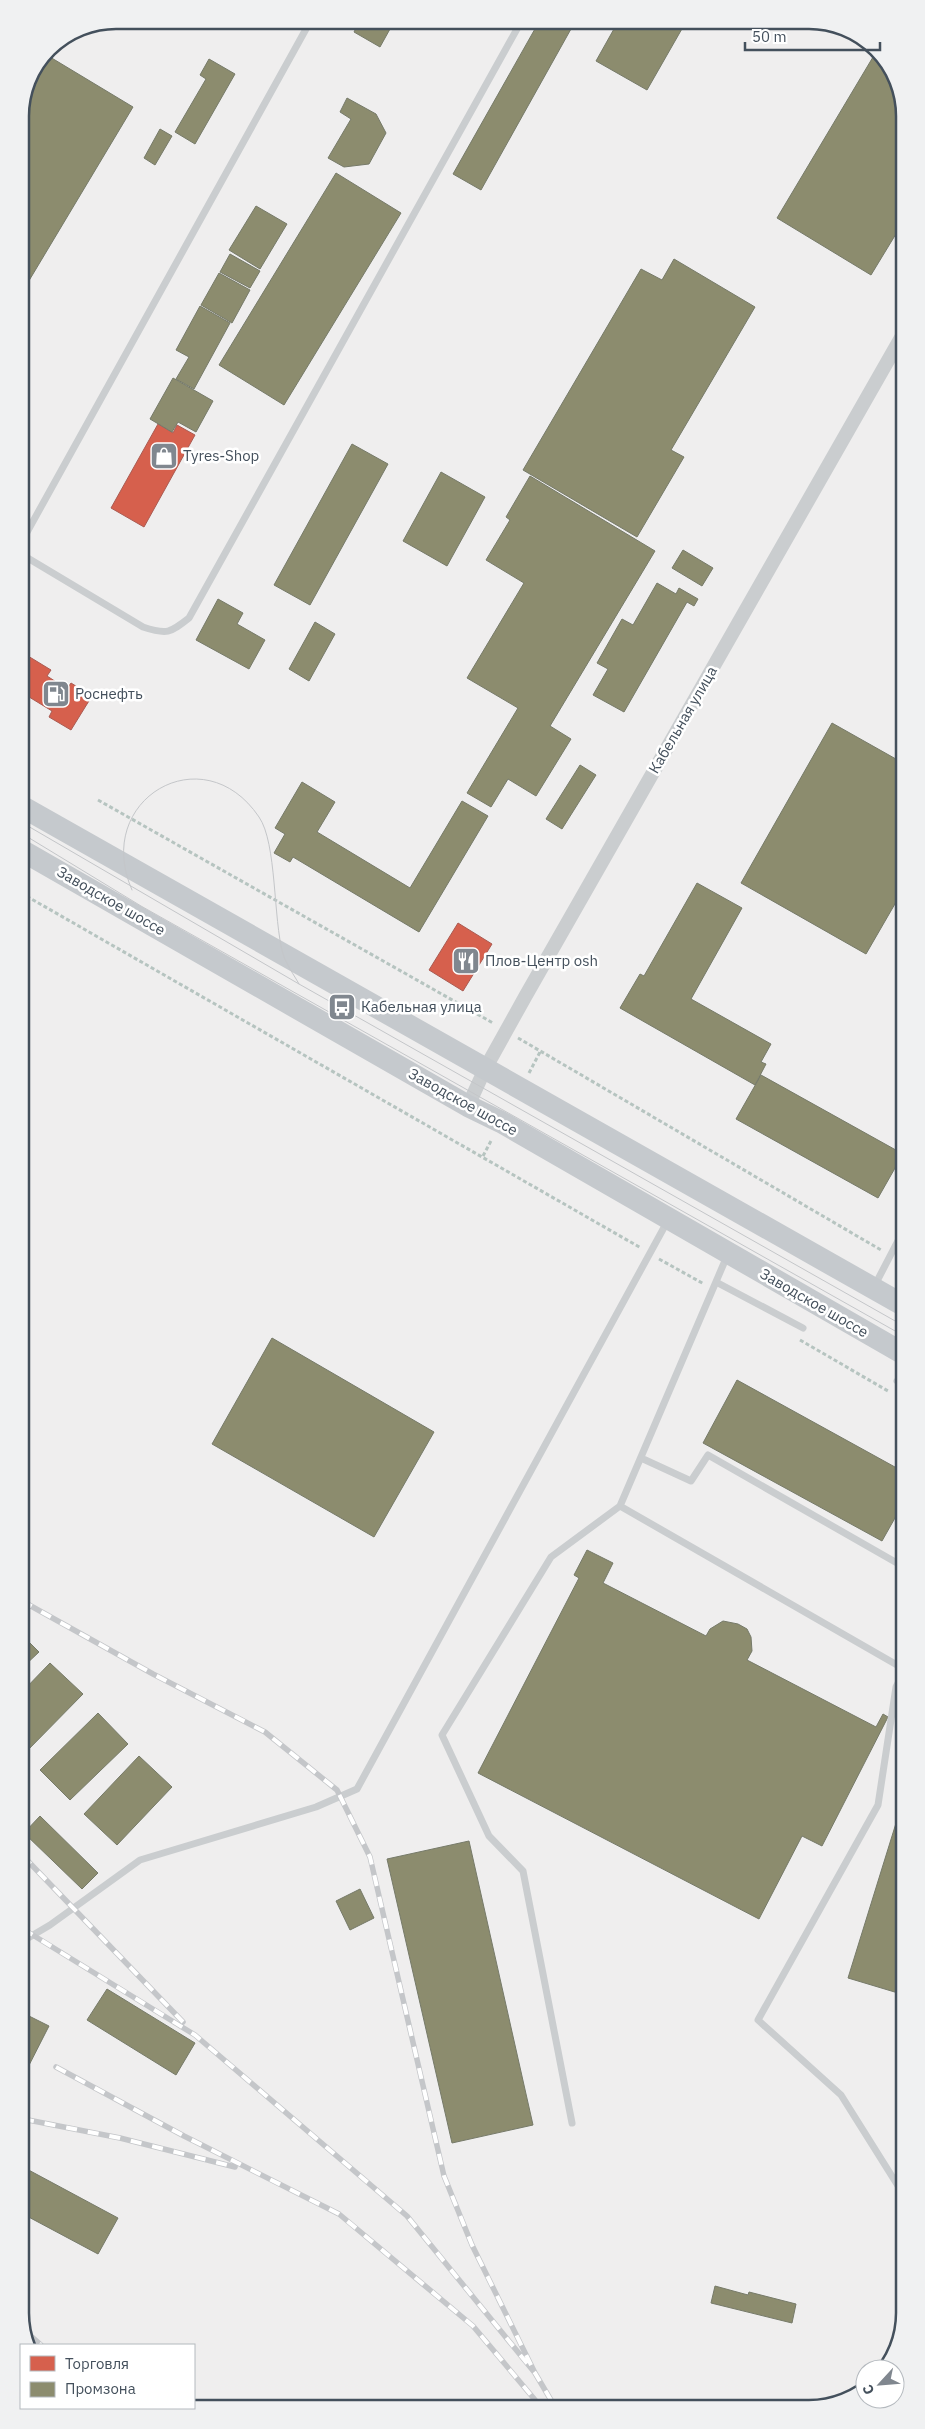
<svg xmlns="http://www.w3.org/2000/svg" width="925" height="2429" font-family="'IBM Plex Sans',sans-serif">
<rect width="100%" height="100%" fill="#efeeee"/>
<path fill="#d6604d" stroke="#aa5b52" d="M158,424L173,433L177,425L195,435L144,527L111,508Z
M28,656L51,670L47,676L67,689L71,683L92,696L71,730L49,717L52,711L21,692V666Z
M458,923L492,944L463,991L429,970Z"/>
<path fill="#8c8c6e" stroke="#767a69" d="M360,20H395L380,47L354,32Z
M540,20H576L481,190L453,174Z
M619,20H687L647,90L596,61Z
M876,52L902,91V224L871,275L777,218Z
M45,54L133,107L27,284L20,281V110Z
M209,59L235,74L195,144L175,132L206,79L200,75Z
M347,98L376,114L386,133L369,164L344,167L328,158L351,119L340,112Z
M160,129L172,136L155,165L144,158Z
M336,173L401,213L284,405L219,365Z
M256,206L287,224L260,269L229,250Z
M230,254L260,271L250,288L220,272Z
M674,259L755,307L671,450L684,457L637,537L523,470L641,269L662,280Z
M219,273L250,290L232,323L201,305Z
M200,306L230,323L194,389L176,379L189,357L176,350Z
M173,378L213,401L196,432L178,422L172,432L150,419Z
M352,444L388,464L310,605L274,585Z
M441,472L485,497L447,566L403,541Z
M530,476L655,551L550,726L571,739L536,796L508,779L491,807L467,793L518,708L467,678L524,583L486,560L510,520L506,517Z
M683,550L713,568L702,586L672,568Z
M657,583L676,594L679,588L698,599L694,606L687,602L624,712L593,695L608,669L597,663L622,619L633,625Z
M218,599L243,613L237,624L265,640L249,669L196,640Z
M315,622L335,634L309,681L289,669Z
M832,723L903,763V890L866,954L741,883Z
M580,765L596,775L562,829L546,819Z
M302,782L335,802L317,832L410,888L462,801L488,816L419,932L293,857L290,862L274,853L285,834L275,828Z
M697,883L742,908L691,999L771,1044L761,1062L766,1064L755,1085L620,1008L640,974L644,976Z
M761,1075L903,1154L878,1198L736,1119Z
M272,1338L434,1432L374,1537L212,1444Z
M737,1380L904,1472V1502L882,1541L703,1443Z
M587,1550L613,1563L603,1583L706,1636L710,1629L723,1621L738,1624L747,1629L751,1637L752,1651L747,1660L876,1727L883,1714L888,1717L822,1846L802,1836L759,1919L478,1773L579,1578L574,1575Z
M22,1635L39,1652L22,1668Z
M50,1663L83,1694L25,1753L23,1751L22,1692Z
M98,1713L128,1744L70,1800L40,1770Z
M139,1756L172,1787L117,1845L84,1814Z
M40,1816L98,1873L82,1889L24,1833Z
M897,1820L904,1823V1974L898,1993L848,1978Z
M469,1841L533,2125L452,2143L387,1859Z
M360,1889L374,1918L350,1930L336,1901Z
M107,1989L195,2043L176,2075L87,2020Z
M23,2013L49,2026L23,2077Z
M23,2167L118,2218L98,2254L23,2214Z
M715,2286L748,2295L749,2292L796,2304L792,2323L711,2303Z"/>
<g fill="none" stroke-linecap="round" stroke-linejoin="round">
<path stroke="#b6c4c0" stroke-width="3" stroke-dasharray="4 2.5" stroke-linecap="butt" d="M98,800L493,1023
M21,893L641,1248
M518,1038L881,1250
M529,1073L540,1052
M483,1156L492,1139
M659,1259L704,1284
M800,1340L888,1391"/>
<path stroke="#cacdcf" stroke-width="7" d="M21,543L311,20
M21,554L143,627C167,635 170,633 189,618L522,20
M727,1256L620,1506L904,1669
M716,1282L803,1328
M875,1285L903,1231
M897,1381L904,1385
M641,1458L691,1481L708,1455L904,1567
M904,1672L896,1687L878,1805L758,2020L841,2095L905,2197
M23,1941L50,1925L140,1860L316,1807L357,1789L667,1222
M572,2123L523,1871L489,1836L442,1735L551,1557L620,1506"/>
<path stroke="#cacdcf" stroke-width="14" d="M468,1106L485,1069L525,997L902,336"/>
<path stroke="#c5c9cd" stroke-width="22" d="M21,806L903,1305
M21,850L468,1106L501,1122L904,1354"/>
<path stroke="#c4c6c9" stroke-width="1" d="M21,822L299,984L904,1326
M21,833L141,906L904,1336
M132,890C92,800 203,734 259,817C277,843 273,919 283,954C286,964 294,975 299,984"/>
<g stroke="#c4c6c9" stroke-width="5.5">
<path id="rail" d="M22,1601L153,1674L265,1732L337,1790L370,1857L444,2176L472,2245L535,2373
M23,1856L183,2022
M23,1929L195,2035L407,2216L535,2373L555,2407
M56,2067L184,2136L339,2214L473,2326L541,2407
M23,2119L120,2138L235,2167
M23,2329L41,2345
M135,2408L136,2409"/>
</g>
<use href="#rail" stroke="#fff" stroke-width="4" stroke-dasharray="11" stroke-linecap="butt"/>
</g>
<defs>
<g id="shop-square" transform="scale(1.4375)"><rect x="-9" y="-9" width="18" height="18" rx="4" fill="#80878f" stroke="#fff"/><path d="M-5-2.5h2.3a2.7 3.5 0 0 1 5.4 0H5L5.5 6h-11ZM-1.5-2.5h3a1.5 2.3 0 0 0-3 0Z" fill="#fff"/></g>
<g id="fuel-square" transform="scale(1.4375)"><rect x="-9" y="-9" width="18" height="18" rx="4" fill="#80878f" stroke="#fff"/><path d="M-5.5-6h7V0h2V4h1.3V-2.5L3-4.5l.8-.8L6-3V5H2.5V1h-1V6h-7ZM-4.2-4.7v3.2H.2V-4.7Z" fill="#fff"/></g>
<g id="restaurant-square" transform="scale(1.4375)"><rect x="-9" y="-9" width="18" height="18" rx="4" fill="#80878f" stroke="#fff"/><path d="M-5-6h1v4h1v-4h1v4h1v-4h1v5L-1.5 .5V6h-2V.5L-5-1ZM5-6V6H3V1.5H1.5Q1.5-4 5-6Z" fill="#fff"/></g>
<g id="bus-square" transform="scale(1.4375)"><rect x="-9" y="-9" width="18" height="18" rx="4" fill="#80878f" stroke="#fff"/><path d="M-5-6H5V4H4V6H2V4H-2V6H-4V4H-5ZM-3.5-4V0h7V-4ZM-3.5 1.2v1.5H-2V1.2ZM2 1.2v1.5H3.5V1.2Z" fill="#fff"/></g>
</defs>
<g fill-rule="evenodd">
<use href="#shop-square" x="164" y="456"/>
<use href="#fuel-square" x="56" y="694"/>
<use href="#restaurant-square" x="466" y="961"/>
<use href="#bus-square" x="342" y="1007"/>
</g>
<g text-anchor="middle" stroke-width="5" stroke-linejoin="round" paint-order="stroke">
<g font-size="15" fill="#44505c" stroke="#fff" text-anchor="start">
<text x="183" y="461">Tyres-Shop</text>
<text x="75" y="699">Роснефть</text>
<text x="485" y="966">Плов-Центр osh</text>
<text x="361" y="1012">Кабельная улица</text>
</g>
<g font-size="15" fill="#44505c" stroke="#fff">
<text transform="translate(683 720) rotate(-60)" y="5">Кабельная улица</text>
<text transform="translate(111 901) rotate(30)" y="5">Заводское шоссе</text>
<text transform="translate(463 1102) rotate(29)" y="5">Заводское шоссе</text>
<text transform="translate(814 1303) rotate(30)" y="5">Заводское шоссе</text>
</g>
</g>
<path d="M0 0H925V2429H0ZM116 29H809A87 87 0 0 1 896 116V2313A87 87 0 0 1 809 2400H116A87 87 0 0 1 29 2313V116A87 87 0 0 1 116 29Z" fill="#f0f1f2" fill-rule="evenodd"/>
<path fill="none" stroke="#44505c" stroke-width="2.5" d="M116 29H809A87 87 0 0 1 896 116V2313A87 87 0 0 1 809 2400H116A87 87 0 0 1 29 2313V116A87 87 0 0 1 116 29Z"/>
<rect x="20" y="2344" width="175" height="65" fill="#ffffff" stroke="#b4b9be"/>
<rect x="30" y="2356" width="25" height="15" fill="#d6604d" stroke="#b4b9be"/>
<text x="65" y="2369" font-size="15" fill="#44505c">Торговля</text>
<rect x="30" y="2382" width="25" height="15" fill="#8c8c6e" stroke="#b4b9be"/>
<text x="65" y="2394" font-size="15" fill="#44505c">Промзона</text>
<g transform="translate(880 2384) rotate(244)"><circle r="24" fill="#ffffff" stroke="#b4b9be"/>
<path d="M0-4L9 19L0 12L-9 19Z" fill="#80878f"/>
<text y="-8" font-size="14" font-weight="bold" text-anchor="middle" fill="#44505c">С</text>
</g>
<path d="M745 42v8h135v-8" fill="none" stroke="#44505c" stroke-width="2.5"/>
<text x="752" y="42" font-size="15" fill="#44505c" stroke="#ffffff" stroke-width="4" paint-order="stroke">50 m</text>
</svg>
